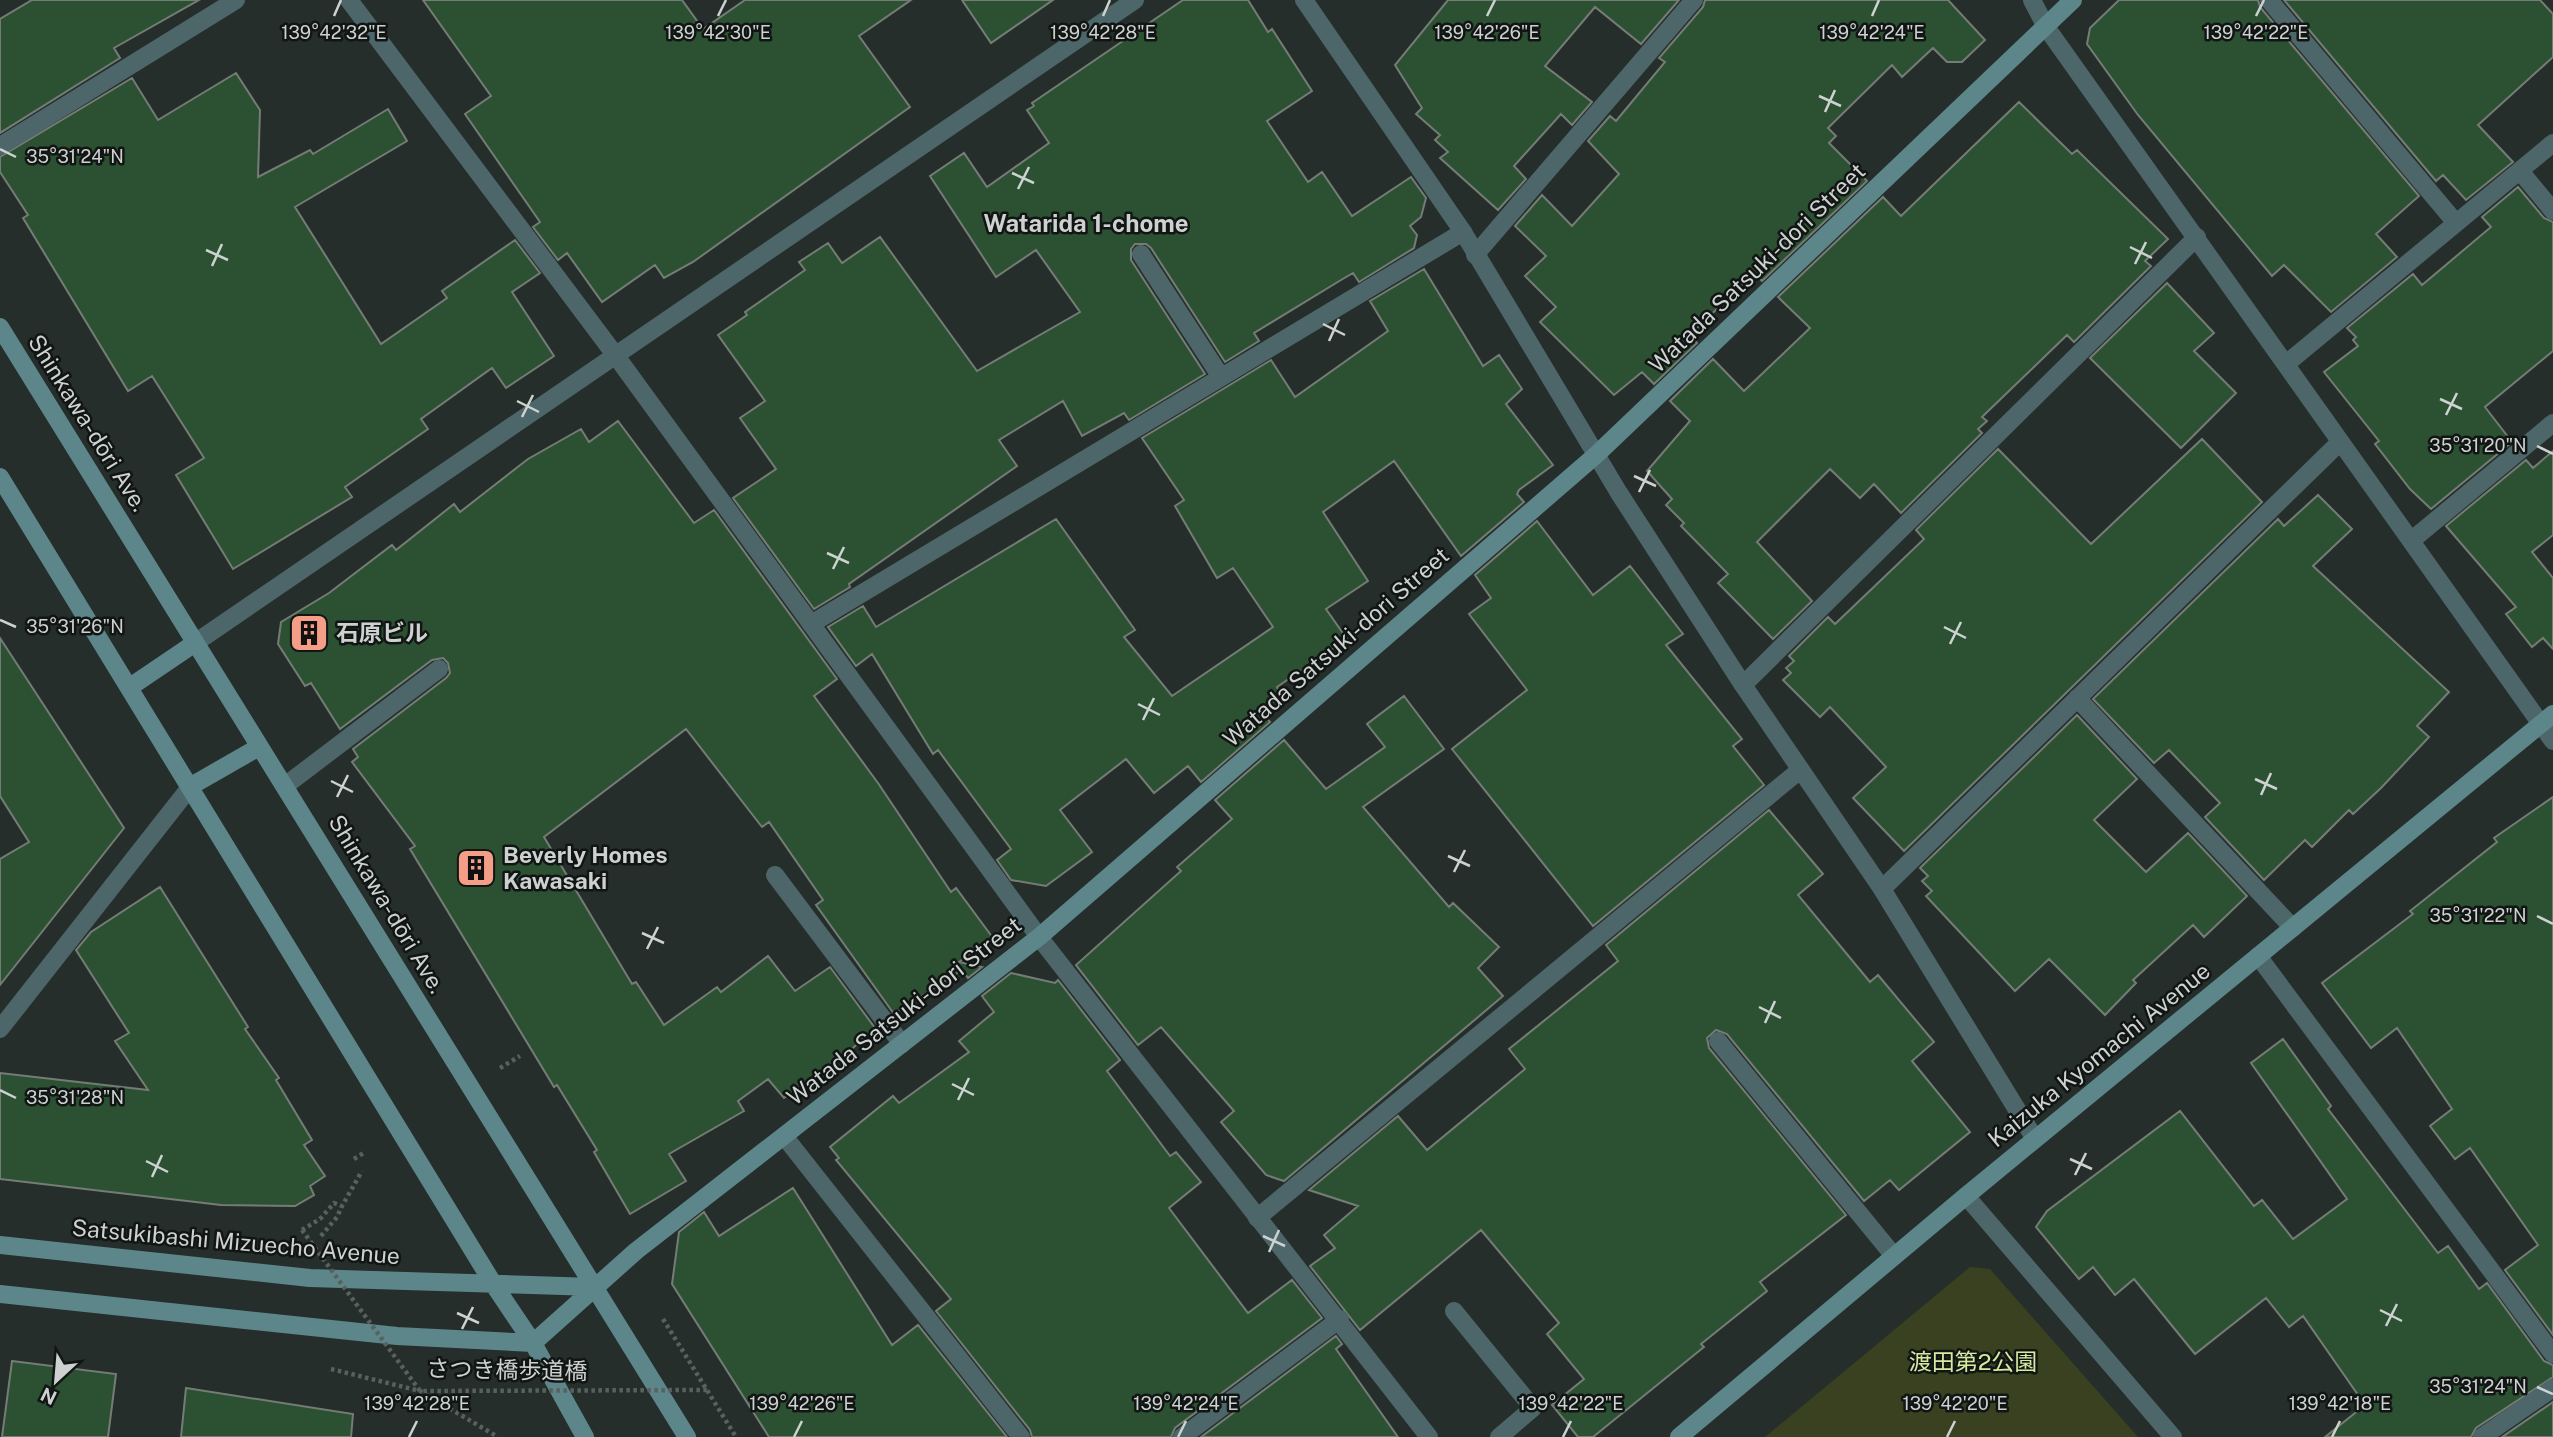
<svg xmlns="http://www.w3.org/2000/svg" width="2553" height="1437" font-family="'Public Sans','Noto Sans JP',sans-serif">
<rect width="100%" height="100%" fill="#252e2b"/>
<path fill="#394120" d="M1970,1267L1990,1269L2138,1437H1765Z"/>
<path fill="#2c5132" stroke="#757c76" stroke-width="2" d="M32,0H199L114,48L120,58L0,133V19Z
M423,0H682L703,29L745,0H911L859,36L910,107L693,262L664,278L655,265L602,302L567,253L558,260L533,227L540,222L465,114L491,96Z
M962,0H1053L991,43Z
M1183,0H1248L1268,32L1272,29L1312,91L1267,121L1308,182L1322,172L1352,216L1411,177L1426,198L1421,217L1410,226L1417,235L1414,248L1359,282L1353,273L1341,280L1254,333L1259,341L1225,362L1151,248L1146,244H1135L1131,249V260L1205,374L1129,420L1124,413L1082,436L1063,401L999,440L1017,466L849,584L850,587L814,609L733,498L776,469L740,418L765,401L718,335L747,315L745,312L805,270L799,262L828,243L842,263L880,237L977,371L1080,312L1036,250L996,277L930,176L964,153L987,187L1049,143L1027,110L1034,106L1032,103Z
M1448,0H1679L1641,44L1595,7L1545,66L1592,102L1572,125L1561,114L1514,166L1526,179L1498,210L1440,158L1448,152L1435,140L1440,135L1416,114L1422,108L1395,65Z
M1705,0H1948L1985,40L1962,62H1947L1933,48L1902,77L1892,65L1828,128L1836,136L1829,143L1867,181L1762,281L1754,273L1690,335L1697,343L1654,384L1642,372L1614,395L1540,322L1556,307L1525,276L1546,256L1515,226L1542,195L1572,226L1619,174L1588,141L1610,116L1616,121L1665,62L1659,58L1703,7Z
M2119,0H2258L2260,7L2419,196L2376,234L2397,257L2331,312L2284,265L2272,276L2138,115L2087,44L2090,28Z
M2284,0H2540L2553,14V57L2478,125L2513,162L2466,200L2443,175L2436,181Z
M236,73L260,110L258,177L310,150L313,154L388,109L407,141L295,207L381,344L447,298L442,291L515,240L540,273L512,292L554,356L506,388L492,368L421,419L428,429L345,487L352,497L233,569L176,475L204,458L152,376L128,391L23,218L28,215L0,172V157L132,78L158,120Z
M2019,102L2072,154L2077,150L2168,239L2145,261L2151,266L2074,342L2067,335L1982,417L1987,421L1978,429L1982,433L1901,513L1874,484L1860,498L1830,469L1757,542L1812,601L1773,639L1718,583L1728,574L1681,526L1684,523L1666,505L1672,499L1647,471L1690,421L1670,401L1713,359L1744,391L1810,328L1778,297L1883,197L1901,216Z
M2518,187L2544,218L2553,222V351L2485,407L2512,442L2431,509L2410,489L2375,444L2379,441L2324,372L2358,346L2353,340L2356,337L2347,328L2413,274L2422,285L2491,227L2482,217Z
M1424,269L1483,366L1499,355L1522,389L1506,404L1553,465L1519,490L1517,494L1524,502L1461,556L1394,461L1323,512L1368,581L1326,609L1347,639L1277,687L1282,696L1260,710L1270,722L1201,782L1188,766L1154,793L1126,759L1060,810L1092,852L1046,886L1011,880L997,860L1011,849L938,750L933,754L872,654L856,666L828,627L863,606L876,627L1056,519L1135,630L1124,637L1172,696L1273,627L1233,568L1217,578L1175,506L1184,500L1142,438L1271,360L1295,397L1388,331L1370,301Z
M2167,283L2214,333L2194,351L2236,393L2181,448L2090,358Z
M618,421L694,523L714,510L837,679L814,696L878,783L951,892L956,888L993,938L959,962L982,967L968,978L962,970L894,1014L816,905L823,900L769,822L762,827L686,729L544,837L632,984L636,982L664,1025L717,987L721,992L768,956L795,991L830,967L875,1028L853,1048L784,1098L768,1079L738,1101L744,1111L669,1154L686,1181L630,1214L594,1152L597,1150L557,1085L554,1087L410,849L415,846L352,762L358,757L353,749L446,678L450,673L448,663L443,658L432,660L340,729L311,683L305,686L278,644L281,622L329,593L392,545L396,550L454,504L460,512L528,459L581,429L589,442Z
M2202,439L2262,502L1904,851L1853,798L1886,767L1830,707L1820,717L1783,680L1791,673L1786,668L1794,661L1789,656L1828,617L1835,624L1924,539L1916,530L1998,449L2091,544Z
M2553,451V535L2532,552L2553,578V649L2543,638L2532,647L2506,614L2516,607L2446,526L2526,460L2533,468Z
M2318,495L2352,529L2313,566L2449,692L2417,726L2429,737L2381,788L2353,814L2349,810L2312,847L2305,840L2264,880L2205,817L2220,803L2169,750L2154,763L2093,699L2278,519L2284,526Z
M1537,521L1593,595L1630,566L1683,634L1666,645L1742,739L1733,746L1764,785L1593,926L1452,749L1527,690L1469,614L1491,598L1475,575Z
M0,638L124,828L0,985V859L29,842L0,796Z
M1404,696L1444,749L1363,807L1449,907L1453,903L1499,947L1478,968L1503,996L1284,1181L1266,1175L1221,1122L1234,1111L1161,1027L1138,1045L1076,965L1181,871L1177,867L1232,819L1215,800L1284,740L1326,789L1385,747L1367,724Z
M2077,715L2137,779L2094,820L2146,872L2188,833L2247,896L2204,937L2193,925L2133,980L2136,983L2105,1015L2049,959L2015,991L1926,896L1932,891L1922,881L1928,876L1920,868Z
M2553,797V1335L2505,1270L2538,1245L2470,1148L2455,1159L2430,1126L2452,1109L2397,1028L2371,1048L2322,983L2413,914L2410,911L2497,842L2494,838Z
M1769,810L1823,874L1798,895L1870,982L1878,975L1934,1042L1912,1061L1970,1132L1899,1190L1890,1180L1864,1201L1727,1034L1716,1030L1707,1038L1709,1048L1846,1215L1760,1282L1767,1291L1701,1344L1704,1347L1593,1437H1578L1552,1405L1584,1379L1547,1334L1559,1323L1481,1230L1360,1330L1310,1266L1335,1248L1324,1235L1358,1206L1309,1190L1398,1116L1427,1150L1525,1069L1509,1049L1618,961L1606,945Z
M160,887L248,1027L245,1029L279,1078L276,1080L312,1140L304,1145L325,1176L310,1186L314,1195L295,1206L221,1205L0,1179V1073L148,1090L115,1041L129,1033L76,950L91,932Z
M1011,973L1055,983L1058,980L1120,1060L1107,1071L1170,1156L1176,1152L1201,1182L1169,1208L1248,1313L1292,1280L1322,1318L1175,1428L1171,1437H1032L1030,1430L936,1311L951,1299L836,1160L839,1158L830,1147L893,1096L899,1103L969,1052L959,1041L994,1012L982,996Z
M2283,1039L2331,1106L2328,1109L2438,1253L2448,1246L2479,1289L2487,1283L2544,1361L2553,1365V1377L2476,1428L2471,1437H2325L2365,1405L2303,1316L2289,1327L2266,1298L2195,1354L2134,1279L2115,1295L2093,1267L2079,1279L2036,1227L2047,1211L2180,1111L2254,1206L2262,1200L2293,1239L2347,1199L2251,1063Z
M793,1188L892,1345L918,1325L1007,1437H769L672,1284L679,1232L704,1212L719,1236Z
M1336,1336L1342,1344L1336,1349L1398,1437H1201Z
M12,1361L116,1374L108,1437H2Z
M186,1388L353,1414L351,1437H181Z
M2553,1402V1437H2502Z"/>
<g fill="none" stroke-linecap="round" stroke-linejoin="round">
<path stroke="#59615e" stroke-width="4.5" stroke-dasharray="3.5 3.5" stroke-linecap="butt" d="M500,1068L520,1056
M354,1159L365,1152
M302,1230L320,1219L334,1203L342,1206L362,1171
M321,1236L337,1217L342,1206
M663,1319L736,1437
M331,1369L420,1391L498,1437"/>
<path stroke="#4d6669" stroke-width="18" d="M2269,0L2456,223
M2520,171L2553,211
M1141,254L1221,377
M1475,255L1694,0
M2286,364L2553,143
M2412,540L2553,423
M811,624L1463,232
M1743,685L2197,237
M2077,698L2293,928
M286,785L439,669
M775,875L902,1044
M1882,889L2339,443
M2258,956L2553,1354
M1718,1041L1894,1256
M784,1136L1021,1437
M1257,1218L1800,770
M1454,1311L1533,1408L1499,1437
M1182,1437L1340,1319
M2482,1437L2553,1388"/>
<path stroke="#4d6669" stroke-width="18" d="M349,0L616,356L1039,937L1429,1437
M1304,0L1463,232L1619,493L1743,685L1882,889L2035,1139
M2032,0L2046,27L2553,741
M0,146L236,0
M195,643L1135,0
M0,1029L191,786
M1966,1196L2173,1437"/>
<path stroke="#5d868b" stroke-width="18" d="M0,327L687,1437
M0,477L494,1285L533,1343L585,1437
M130,687L195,643
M191,786L259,747
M0,1245L310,1278L594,1287
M0,1294L397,1336L533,1343
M533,1343L636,1251L1039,937L1596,455L2073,0
M1679,1437L1966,1196L2553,714"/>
<path stroke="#59615e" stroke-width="4.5" stroke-dasharray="3.5 3.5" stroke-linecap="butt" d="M302,1230L420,1391L707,1390"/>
</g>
<path fill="none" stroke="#cdd2d1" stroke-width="2.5" d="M334,16L341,0M718,16L726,0M1103,16L1110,0M1487,16L1495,0M1872,16L1879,0M2256,16L2264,0M1819,96L1841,106M1825,112L1835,90M0,149L16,157M1012,173L1034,183M1018,189L1029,167M2130,247L2152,258M206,250L228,260M2135,264L2146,242M212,266L222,244M1323,324L1345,335M1329,341L1339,319M2440,399L2462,409M517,401L539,412M2446,415L2457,393M522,417L533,395M2537,446L2553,454M1634,476L1656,486M1639,492L1650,470M827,553L849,563M833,569L844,547M0,620L16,627M1944,627L1966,638M1950,644L1961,622M1138,704L1160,715M1143,720L1154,698M2255,779L2277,789M331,781L353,792M2261,795L2271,773M337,797L348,775M1448,856L1470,866M1454,872L1465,850M2537,916L2553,924M642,933L664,943M647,949L658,927M1759,1007L1781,1018M1765,1023L1775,1001M952,1084L974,1095M0,1090L16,1098M958,1100L969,1078M2070,1159L2092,1169M146,1161L168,1172M2075,1175L2086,1153M152,1177L162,1155M1263,1236L1285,1246M1269,1252L1279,1230M2380,1310L2402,1321M457,1313L479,1323M2386,1326L2397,1304M462,1329L473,1307M2537,1387L2553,1394M409,1437L417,1421M794,1437L802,1421M1178,1437L1186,1421M1563,1437L1571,1421M1947,1437L1955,1421M2332,1437L2340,1421"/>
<defs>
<g id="building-square" transform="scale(2.0125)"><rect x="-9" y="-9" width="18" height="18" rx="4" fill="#f49e88" stroke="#111514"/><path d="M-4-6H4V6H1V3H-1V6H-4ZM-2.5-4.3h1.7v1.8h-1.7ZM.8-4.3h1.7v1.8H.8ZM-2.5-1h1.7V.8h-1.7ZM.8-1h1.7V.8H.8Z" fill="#111"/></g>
</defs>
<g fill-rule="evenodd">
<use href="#building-square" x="309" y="633"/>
<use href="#building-square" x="476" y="868"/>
</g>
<g text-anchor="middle" stroke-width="5" stroke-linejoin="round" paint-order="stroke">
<g font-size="23" fill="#cdd2d1" stroke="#111514">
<text transform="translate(1757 268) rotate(-44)" y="8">Watada Satsuki-dori Street</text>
<text transform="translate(88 423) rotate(58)" y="8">Shinkawa-dōri Ave.</text>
<text transform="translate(1336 647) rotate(-41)" y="8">Watada Satsuki-dori Street</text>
<text transform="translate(387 904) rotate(59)" y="8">Shinkawa-dōri Ave.</text>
<text transform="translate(904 1011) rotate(-38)" y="8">Watada Satsuki-dori Street</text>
<text transform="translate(2099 1055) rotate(-39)" y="8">Kaizuka Kyomachi Avenue</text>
<text transform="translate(236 1242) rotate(5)" y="8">Satsukibashi Mizuecho Avenue</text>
<text transform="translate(507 1370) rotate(1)" y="8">さつき橋歩道橋</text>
</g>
<g font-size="23" font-weight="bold" fill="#cdd2d1" stroke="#111514" text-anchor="start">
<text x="336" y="641">石原ビル</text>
<text x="503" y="863">Beverly Homes<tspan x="503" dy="26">Kawasaki</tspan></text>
</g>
<g font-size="23" fill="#d8eaa0" stroke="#111514">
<text x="1973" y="1370">渡田第2公園</text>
</g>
<g font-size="24" font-weight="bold" fill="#cdd2d1" stroke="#111514">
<text x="1086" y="232">Watarida 1-chome</text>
</g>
</g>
<g font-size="18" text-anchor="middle" fill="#cdd2d1" stroke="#111514" stroke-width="5" stroke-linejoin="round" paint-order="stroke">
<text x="334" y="39">139°42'32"E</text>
<text x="718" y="39">139°42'30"E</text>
<text x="1103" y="39">139°42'28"E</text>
<text x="1487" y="39">139°42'26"E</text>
<text x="1872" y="39">139°42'24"E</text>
<text x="2256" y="39">139°42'22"E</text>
<text x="75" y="163">35°31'24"N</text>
<text x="2478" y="452">35°31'20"N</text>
<text x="75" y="633">35°31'26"N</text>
<text x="2478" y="922">35°31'22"N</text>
<text x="75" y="1104">35°31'28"N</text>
<text x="2478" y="1393">35°31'24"N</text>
<text x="417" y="1410">139°42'28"E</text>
<text x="802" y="1410">139°42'26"E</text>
<text x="1186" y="1410">139°42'24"E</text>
<text x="1571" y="1410">139°42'22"E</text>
<text x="1955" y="1410">139°42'20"E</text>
<text x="2340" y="1410">139°42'18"E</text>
</g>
<g transform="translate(56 1381) rotate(206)" stroke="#111514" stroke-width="5" paint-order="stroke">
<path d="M0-5L12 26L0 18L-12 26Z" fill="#cdd2d1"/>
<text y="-10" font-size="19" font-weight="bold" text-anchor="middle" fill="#cdd2d1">N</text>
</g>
</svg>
